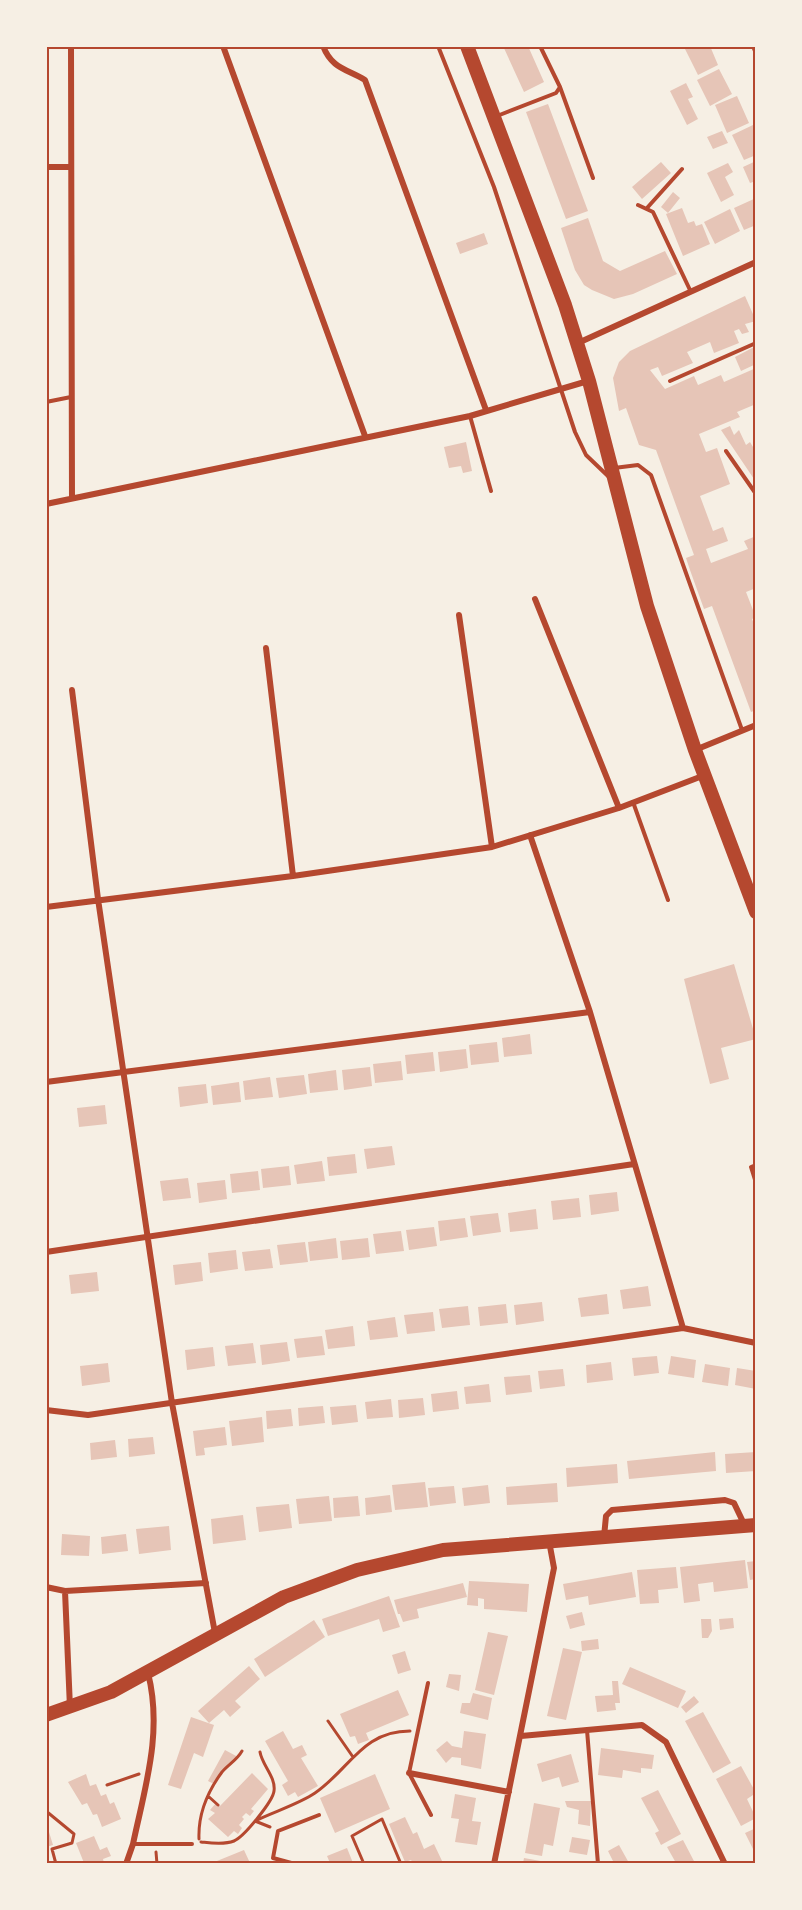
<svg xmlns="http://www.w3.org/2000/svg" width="802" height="1910" font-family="'Sofia Sans Condensed',sans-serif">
<rect width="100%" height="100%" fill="#f6efe4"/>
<path fill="#e6c5b7" d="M503,46H528L544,82L524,92Z
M691,46H710L718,65L698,75L685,49Z
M719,69L732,94L710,106L697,80Z
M686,83L693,97L688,99L698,119L687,125L670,91Z
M737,96L749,123L727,133L715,105Z
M548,104L588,211L566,219L526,112Z
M753,125L756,155L744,160L732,135Z
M722,131L728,143L713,149L707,137Z
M756,161V181L750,183L743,167Z
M661,162L671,173L642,199L632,187Z
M728,163L733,172L725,177L734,195L721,202L707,173Z
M673,192L680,198L668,213L661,207Z
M756,198V225L744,230L734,208Z
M682,208L688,223L694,221L696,226L702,224L710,244L683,256L666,214Z
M730,209L740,231L715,244L704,222Z
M588,218L603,261L620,271L665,251L677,274L633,294L614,299L592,290L584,285L575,270L561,228Z
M484,233L488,244L460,254L456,243Z
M745,296L756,321L745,324L749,332L742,334L739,329L734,331L739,343L714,353L710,342L687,352L693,363L662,376L658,367L650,370L665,389L694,376L698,385L721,375L724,382L756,368V404L737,412L740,417L699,434L706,452L717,448L730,484L700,496L713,531L723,527L728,541L706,549L711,563L748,549L744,541L756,536V588L746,592L753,610L756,609V617L752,619L756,629V710L751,712L712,606L704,609L690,570L686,558L694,555L656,450L639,445L626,408L619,411L613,378L619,362L630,351Z
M756,346V364L741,371L735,357Z
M730,426L734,435L739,430L746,445L750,442L756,452V482L721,430Z
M466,442L472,471L463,473L461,466L449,468L444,447Z
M734,964L756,1039L721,1048L729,1079L710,1084L684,979Z
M530,1034L532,1054L504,1057L502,1038Z
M497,1042L499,1062L471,1065L469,1045Z
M466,1049L468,1068L440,1072L438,1052Z
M433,1052L435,1071L407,1074L405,1055Z
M401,1061L403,1080L375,1083L373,1064Z
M370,1067L372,1086L344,1090L342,1070Z
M336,1070L338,1090L310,1093L308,1074Z
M304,1075L307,1094L279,1098L276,1078Z
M270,1077L273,1097L245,1100L243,1081Z
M239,1082L241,1102L213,1105L211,1086Z
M206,1084L208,1103L180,1107L178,1087Z
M105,1105L107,1124L79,1127L77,1108Z
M392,1146L395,1165L367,1169L364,1149Z
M355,1154L357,1173L329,1176L327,1157Z
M322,1161L325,1181L297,1184L294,1165Z
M289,1166L291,1185L263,1188L261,1169Z
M258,1171L260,1190L232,1193L230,1174Z
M188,1178L191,1198L163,1201L160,1181Z
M225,1180L227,1199L199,1203L197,1183Z
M617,1192L619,1211L591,1215L589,1195Z
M579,1198L581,1217L553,1220L551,1201Z
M536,1209L538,1229L510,1232L508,1213Z
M498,1213L501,1232L473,1236L470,1216Z
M465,1218L468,1237L440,1241L438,1221Z
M434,1227L437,1246L409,1250L406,1230Z
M401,1231L404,1251L376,1254L373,1234Z
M336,1238L338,1258L310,1261L308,1242Z
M368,1238L370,1257L342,1260L340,1241Z
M305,1242L308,1262L280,1265L277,1245Z
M270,1249L273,1268L245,1271L242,1252Z
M236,1250L238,1269L210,1273L208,1253Z
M201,1262L203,1281L175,1285L173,1265Z
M97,1272L99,1291L71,1294L69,1275Z
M648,1286L651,1306L623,1309L620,1290Z
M607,1294L609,1314L581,1317L578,1298Z
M542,1302L544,1321L516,1325L514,1305Z
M506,1304L508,1323L480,1326L478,1307Z
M468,1306L470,1325L442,1328L439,1309Z
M433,1312L435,1331L407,1334L404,1315Z
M395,1317L398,1337L370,1340L367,1321Z
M353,1326L355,1346L328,1349L325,1330Z
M322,1336L325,1355L297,1358L294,1339Z
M287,1342L290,1361L262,1365L260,1345Z
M253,1343L256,1363L228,1366L225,1346Z
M213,1347L215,1366L187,1370L185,1350Z
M657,1356L659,1373L634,1376L632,1358Z
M671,1356L696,1360L694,1378L668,1374Z
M611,1362L613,1380L587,1383L586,1365Z
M108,1363L110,1382L82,1386L80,1366Z
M705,1364L730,1368L728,1386L702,1382Z
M737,1368L756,1371V1389L735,1385Z
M563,1369L565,1386L540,1389L538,1371Z
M530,1375L532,1392L506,1395L504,1377Z
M489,1384L491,1402L466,1404L464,1387Z
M457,1391L459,1409L433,1412L431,1394Z
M423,1398L425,1415L399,1418L398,1400Z
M391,1399L393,1417L367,1419L365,1402Z
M356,1405L358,1422L332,1425L330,1407Z
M323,1406L325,1423L299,1426L298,1408Z
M291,1409L293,1426L267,1429L266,1411Z
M262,1417L264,1442L232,1446L229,1421Z
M225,1427L227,1445L204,1448L205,1455L196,1456L193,1431Z
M153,1437L155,1454L129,1457L128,1439Z
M115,1440L117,1457L91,1460L90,1443Z
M715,1452L716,1471L629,1479L627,1461Z
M756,1452V1471L726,1473L725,1454Z
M617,1464L618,1483L567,1487L566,1468Z
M425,1482L428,1507L395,1510L392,1485Z
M557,1483L558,1502L507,1505L506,1487Z
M488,1485L490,1503L464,1506L462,1488Z
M454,1486L456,1503L430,1506L428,1488Z
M390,1495L392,1512L366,1515L365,1498Z
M329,1496L332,1521L299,1524L296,1499Z
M358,1496L360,1516L334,1518L333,1498Z
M289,1504L292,1528L259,1532L256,1507Z
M243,1515L246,1540L213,1544L211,1519Z
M169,1526L171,1550L139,1554L136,1529Z
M62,1534L90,1536L89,1556L61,1555Z
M126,1534L128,1551L102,1554L101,1537Z
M745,1560L748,1588L714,1592L713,1582L698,1584L700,1601L684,1603L680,1567Z
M756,1561V1579L750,1580L747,1562Z
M676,1567L678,1588L658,1590L659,1603L640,1604L637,1570Z
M632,1572L636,1597L589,1605L588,1596L566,1600L563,1584Z
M469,1581L529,1584L527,1612L484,1609V1599L478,1598V1606L467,1605Z
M463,1583L467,1597L417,1609L419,1618L403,1622L400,1614H398L394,1600Z
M389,1596L400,1627L383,1632L379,1619L328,1636L322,1619Z
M582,1612L585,1625L570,1629L566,1616Z
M733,1618L734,1628L720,1630L719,1619Z
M701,1619H711L712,1631L708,1638H702Z
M314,1620L325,1637L265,1677L254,1659Z
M488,1632L508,1636L494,1695L475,1690Z
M598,1639L599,1649L582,1651L581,1641Z
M563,1648L582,1652L566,1720L547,1716Z
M405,1651L411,1670L398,1674L392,1655Z
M249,1666L260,1679L235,1701L241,1707L230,1717L224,1710L209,1723L198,1711Z
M630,1667L686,1691L678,1708L622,1684Z
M449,1674L461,1675L459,1691L446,1687Z
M612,1681H618L620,1703H615L616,1710L597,1712L595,1696L613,1695Z
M398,1690L409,1715L366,1733L369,1740L358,1744L355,1736L350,1737L340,1714Z
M473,1693L492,1698L488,1720L460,1713L462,1703H470Z
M694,1696L699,1702L686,1713L681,1707Z
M703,1712L731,1763L713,1773L685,1721Z
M191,1717L214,1725L203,1757L194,1753L181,1789L168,1785Z
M283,1731L293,1749L302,1745L307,1755L301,1758L318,1786L298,1797L295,1792L288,1796L282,1785L288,1781L265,1741Z
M464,1731L486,1734L481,1769L461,1765V1758L452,1757L446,1763L436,1750L447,1741L452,1746L462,1748Z
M601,1748L654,1755L652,1769L641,1768V1773L623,1770L622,1778L598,1775Z
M225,1750L238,1757L222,1770L214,1784L208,1781Z
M571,1754L579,1782L562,1787L559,1777L542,1782L537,1764Z
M741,1766L756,1793L747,1799L756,1818L741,1826L716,1779Z
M252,1773L268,1789L251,1809L254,1811L250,1816L246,1813L242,1817L244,1819L239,1825L242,1828L238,1834L234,1831L228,1837L208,1819L215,1813L210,1810L216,1803L220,1806Z
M86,1774L90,1786L96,1784L101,1796L106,1794L110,1804L114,1802L121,1819L102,1827L97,1814L93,1815L87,1803L82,1805L68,1782Z
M375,1774L390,1809L335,1833L320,1798Z
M658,1790L681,1834L661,1845L655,1833L659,1831L641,1798Z
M455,1794L476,1798L472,1821L481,1822L477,1845L455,1842L459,1819L451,1818Z
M565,1801H591L590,1826L578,1824L579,1810L567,1807Z
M534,1803L560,1808L553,1846L544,1844L542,1856L525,1853Z
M405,1817L413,1834L417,1832L424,1849L434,1844L443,1863H413L411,1860L405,1862L389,1824Z
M756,1828V1855L745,1833Z
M49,1832L53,1845L46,1847V1833Z
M94,1836L100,1850L107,1847L111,1856L103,1859L104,1863H84L76,1843Z
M572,1837L590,1840L587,1855L569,1852Z
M683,1840L695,1863H676L667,1847Z
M619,1845L629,1863H614L608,1851Z
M347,1848L353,1863H330L327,1856Z
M244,1850L250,1863H212Z
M524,1858L546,1862V1863H523Z"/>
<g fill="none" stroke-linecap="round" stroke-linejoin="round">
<path stroke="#b5482f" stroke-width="3" d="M328,1721L353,1757
M107,1785L139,1774
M208,1796L218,1805
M46,1811L74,1834L72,1843L52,1849L56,1864
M255,1821C273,1812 299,1804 315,1793C350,1769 362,1731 410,1731
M255,1821L270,1827
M199,1839C198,1815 208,1791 222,1772C229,1764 237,1760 242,1751
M201,1842C211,1843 224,1845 234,1841C244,1837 273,1801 274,1791C276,1777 262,1765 260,1752
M156,1852L157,1864
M364,1864L352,1836L382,1819L401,1864"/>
<path stroke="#b5482f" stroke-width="4" d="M438,46L494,187L575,432L586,455L609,477
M560,87L593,178
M497,116L556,93L560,87L540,46
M638,205L653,212L690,290
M647,208L682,169
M670,381L756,343
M46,402L71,397
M470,416L491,491
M726,451L756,494
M614,468L638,465L651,475L742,730
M633,802L668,900
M756,1165L751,1167L756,1183
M428,1683L409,1773L431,1815
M587,1730L598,1864
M133,1844H192
M295,1864L273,1858L278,1831L319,1815"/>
<path stroke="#b5482f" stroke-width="6" d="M71,46L72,498
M223,46L365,436
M323,46C332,69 347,69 365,80L486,410
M754,46L756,51
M46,167H71
M578,343L756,262
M46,504L470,416L588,381
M535,599L619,808
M459,615L492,847
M266,648L293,876
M72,690L98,899L172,1403L215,1633
M695,750L756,725
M530,835L590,1012L683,1328
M46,907L293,876L492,847L619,808L705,775
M46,1082L590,1012
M46,1252L634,1164
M46,1410L88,1415L683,1328L756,1343
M604,1537L606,1516L612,1510L725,1500L734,1503L745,1526
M46,1587L65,1591L206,1583
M65,1591L70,1708
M521,1736L642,1725L666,1742L725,1864
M409,1773L509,1792
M126,1864L133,1844C145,1787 163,1732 148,1673
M494,1864L554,1568L549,1541"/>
<path stroke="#b5482f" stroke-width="14" d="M467,46L565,305L589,381L647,606L695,750L756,912
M46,1715L111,1692L284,1597L357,1570L443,1550L756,1525"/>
</g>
<rect width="802" height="1910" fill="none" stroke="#f6efe4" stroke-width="96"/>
<rect x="48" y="48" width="706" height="1814" fill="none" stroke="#b5482f" stroke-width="2"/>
</svg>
